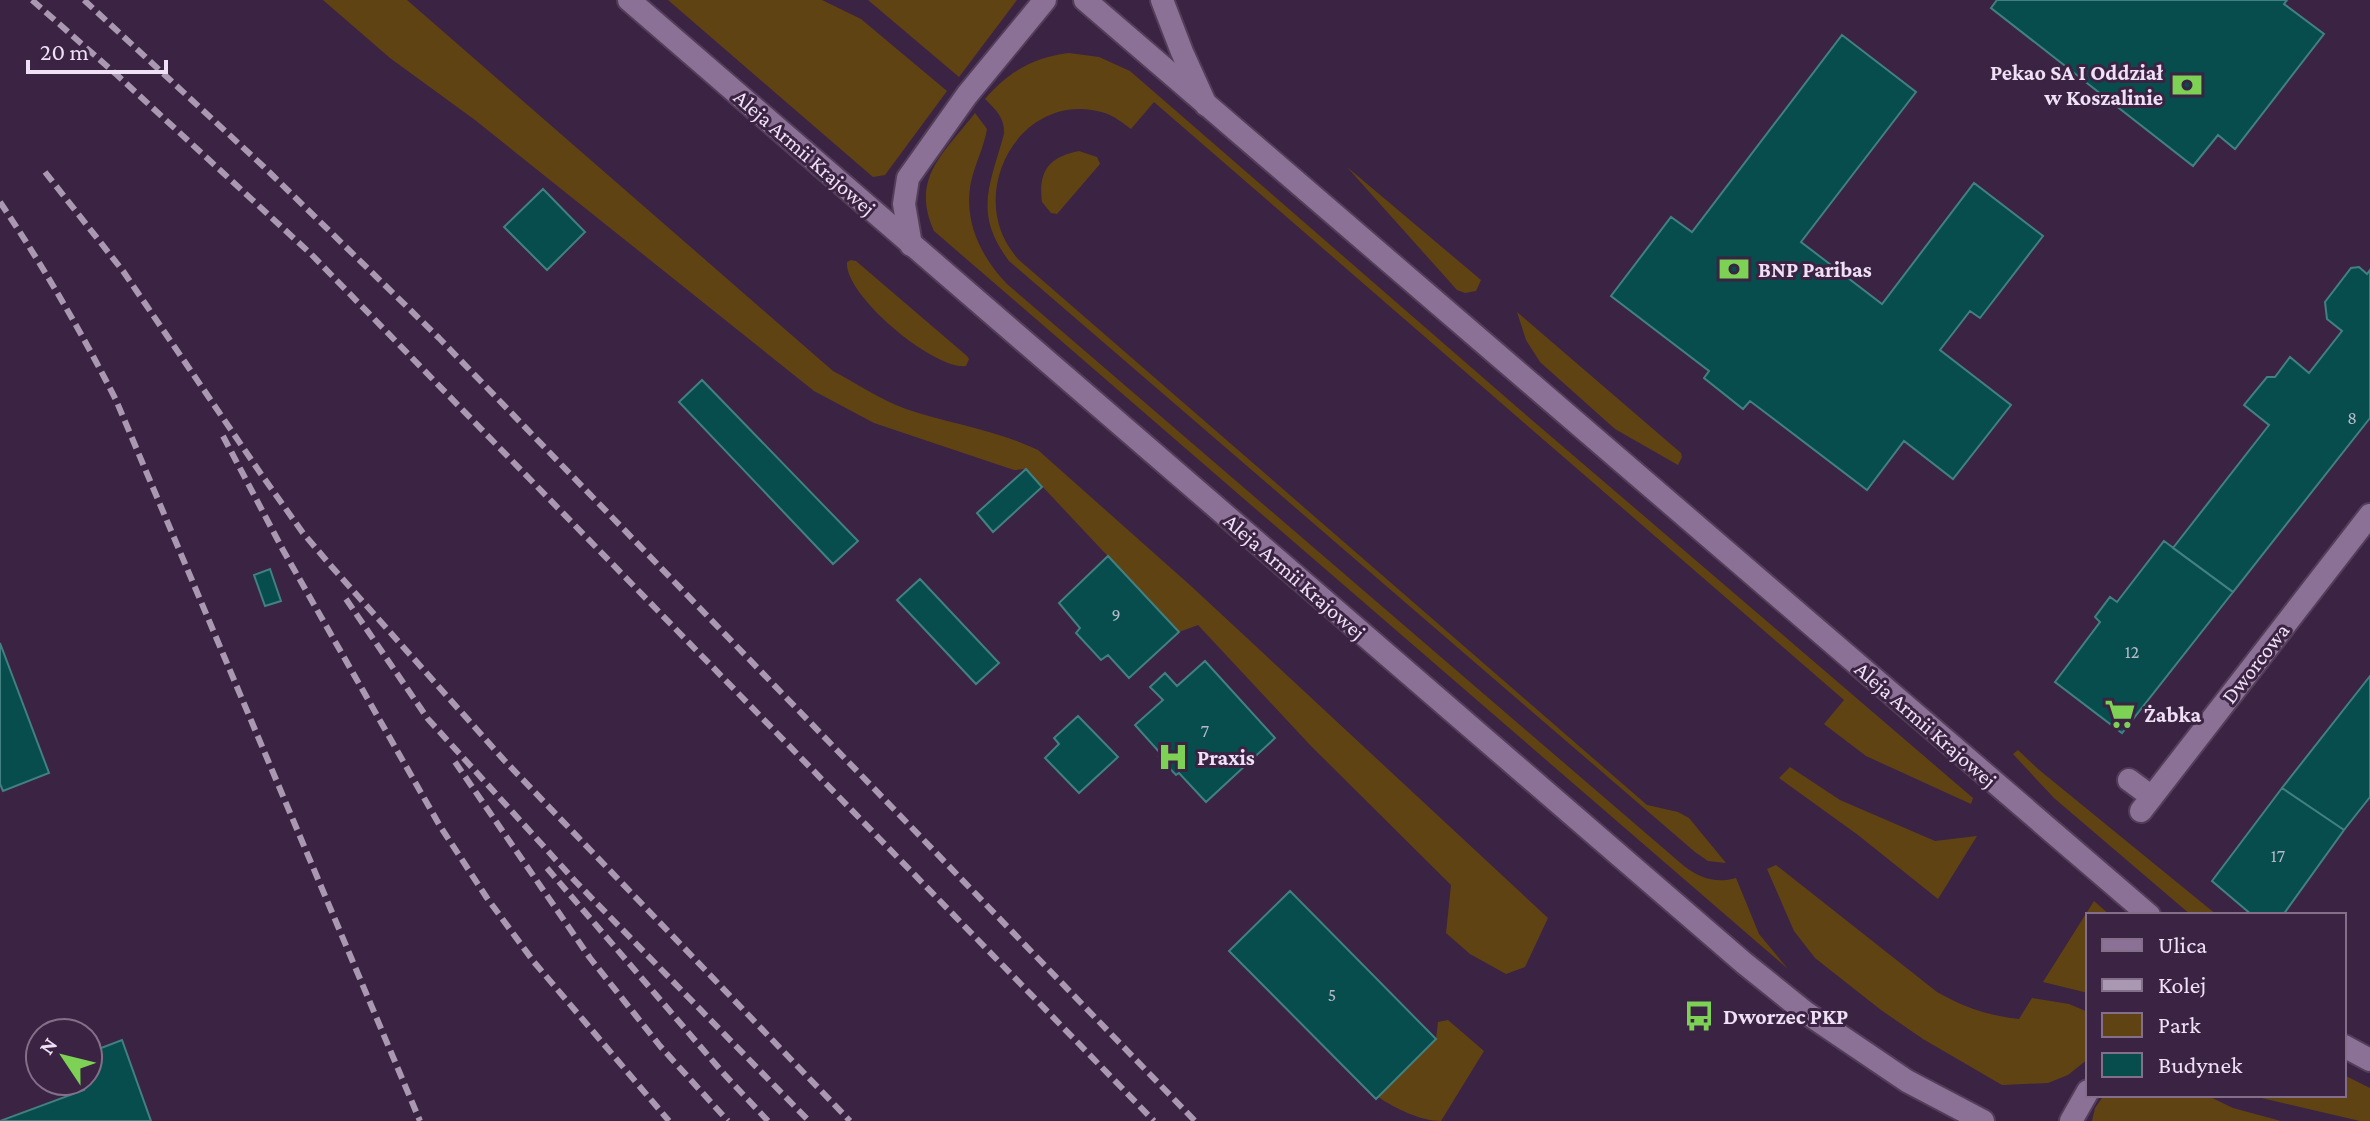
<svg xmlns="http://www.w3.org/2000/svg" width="2370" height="1121" font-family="'Crimson Pro',serif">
<rect width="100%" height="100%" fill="#3b2343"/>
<path fill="#604313" d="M323,0H407L833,371C856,383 881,400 906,409C950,424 997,430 1038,450L1191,586L1548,918L1525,967L1506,974L1470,954L1446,933L1451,885L1311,746L1198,625L1179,632L1026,469L1014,470L874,423L814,391L475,120L390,58Z
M668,0H822L861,19L947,91L885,175L873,177Z
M868,0H1017L959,77Z
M1069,53L1099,57L1130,71L1518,408L1973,798L1971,804L1866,756L1824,724L1844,700L1154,102L1131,129C1123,123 1114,116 1105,113C1019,87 961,198 1019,260L1647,805L1678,812L1689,818L1726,863L1708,861L1695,852L1009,261C973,213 990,185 1004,134C1005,118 996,110 985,99C1008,72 1034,57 1069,53Z
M975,113L987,129C984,147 975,164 971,182C963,221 981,257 1007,284L1684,866C1700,878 1716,884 1736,878L1759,934L1788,969L934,231C910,178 944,153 975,113Z
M1079,151L1097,157L1100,164L1057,214L1051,213L1042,202C1038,171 1049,157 1079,151Z
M1347,167L1481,280L1476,291L1465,293L1457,290Z
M851,260L856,261L967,356L969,359L966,366C934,370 844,295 847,262Z
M1517,312L1681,453L1682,457L1678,465L1615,429L1540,362L1526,340Z
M2018,750L2038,769L2217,915H2191L2054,798L2013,754Z
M1790,767L1840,800L1935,841L1977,836L1938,899L1858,835L1779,778Z
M1776,865L1937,992C1963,1007 1989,1016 2019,1019L2032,998L2069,1004L2088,1012V1059L2068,1075L2048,1083L2002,1085L1923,1039L1881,1010L1815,958L1794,931L1767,869Z
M2094,901L2110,915H2088V993L2043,982Z
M1448,1020L1484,1051L1441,1121C1420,1121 1395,1108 1378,1097L1436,1039L1438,1022Z
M2344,1075L2370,1088V1121H2360L2249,1095H2344Z
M2104,1095H2206L2233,1108L2281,1121H2092L2095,1108Z"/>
<path fill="#074d4e" stroke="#428081" stroke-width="2" d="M1997,0H2287L2284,4L2324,34L2235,149L2218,135L2193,166L1991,8Z
M1842,35L1916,92L1801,242L1882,304L1974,183L2043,236L1980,318L1970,311L1940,350L2011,405L1953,479L1904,441L1867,490L1750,401L1743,409L1704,378L1709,371L1611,296L1671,217L1692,232Z
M543,189L585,232L547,270L504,227Z
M2359,267L2367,274L2370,270V418L2233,592L2173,548L2269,425L2244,405L2267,377H2275L2290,357L2309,373L2342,331L2327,319L2325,302L2351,268Z
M702,380L858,541L833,564L679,402Z
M1026,469L1042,487L993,532L977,513Z
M2164,541L2233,592L2122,733L2055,682L2100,622L2095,617L2110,597L2117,602Z
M1108,556L1179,632L1129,678L1108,655L1101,660L1076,633L1080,628L1059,603Z
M270,569L281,601L265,606L254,575Z
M920,579L999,663L976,684L897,600Z
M0,643L49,773L3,791L0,784Z
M1205,661L1275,738L1206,802L1179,773L1176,775L1159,757L1162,755L1135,725L1163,700L1150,687L1165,673L1177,686Z
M2370,676V797L2344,830L2282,788Z
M1078,716L1118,757L1079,793L1045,758L1059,744L1054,738Z
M2282,788L2344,830L2283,915H2252L2212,881Z
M1290,891L1436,1039L1376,1099L1229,951Z
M122,1040L151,1121H0L84,1090L81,1081H88V1053Z"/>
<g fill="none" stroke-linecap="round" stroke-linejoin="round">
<g stroke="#533e5a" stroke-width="26">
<path id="pedestrian" d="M2129,780L2152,797
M2141,811L2370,515"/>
</g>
<g stroke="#533e5a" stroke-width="26">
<path id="minor" d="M1162,0L1182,52L1206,105
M911,245L904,204L908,178L967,95L1045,0"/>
</g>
<g stroke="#533e5a" stroke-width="26">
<path id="tertiary" d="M629,0L1744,963L1805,1012L1907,1081L1983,1121
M1085,0L2149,915
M2344,1046L2370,1060
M2071,1121L2088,1091"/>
</g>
<use href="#pedestrian" stroke="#8c7196" stroke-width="22"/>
<use href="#minor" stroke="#8c7196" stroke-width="22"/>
<use href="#tertiary" stroke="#8c7196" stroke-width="22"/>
<path stroke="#aa97b1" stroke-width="6" stroke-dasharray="12 6" stroke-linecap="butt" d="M32,0L117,75L311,254L1154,1121
M84,0L264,167L439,338L1195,1121
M45,172L123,271L261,474L303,533L332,567L504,760L850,1121
M0,202C43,266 81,331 116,400L420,1121
M223,436L283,550L440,826L487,898L534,962L669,1121
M346,599L428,719L576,882L809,1121
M455,762L590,958L660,1046L728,1121
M547,868L724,1074L768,1121"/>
</g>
<defs>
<g id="bank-bare" transform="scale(2.4)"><path d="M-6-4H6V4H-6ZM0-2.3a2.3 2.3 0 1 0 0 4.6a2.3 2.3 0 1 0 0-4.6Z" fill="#7dd154" stroke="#3b2343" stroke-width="2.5" paint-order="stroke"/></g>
<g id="supermarket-bare" transform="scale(2.4)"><path d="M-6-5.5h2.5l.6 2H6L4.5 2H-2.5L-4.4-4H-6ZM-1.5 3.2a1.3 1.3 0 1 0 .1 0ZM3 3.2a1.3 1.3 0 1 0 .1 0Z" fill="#7dd154" stroke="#3b2343" stroke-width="2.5" paint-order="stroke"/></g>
<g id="hospital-bare" transform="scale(2.4)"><path d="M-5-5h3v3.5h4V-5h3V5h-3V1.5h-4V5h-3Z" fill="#7dd154" stroke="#3b2343" stroke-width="2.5" paint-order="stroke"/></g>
<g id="bus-bare" transform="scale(2.4)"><path d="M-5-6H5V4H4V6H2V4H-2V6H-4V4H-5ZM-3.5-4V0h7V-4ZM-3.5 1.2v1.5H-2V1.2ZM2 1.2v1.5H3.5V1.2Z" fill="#7dd154" stroke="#3b2343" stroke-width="2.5" paint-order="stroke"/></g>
</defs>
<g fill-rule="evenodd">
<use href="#bank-bare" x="2187" y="85"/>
<use href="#bank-bare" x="1734" y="269"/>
<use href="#supermarket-bare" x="2120" y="714"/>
<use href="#hospital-bare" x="1173" y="757"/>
<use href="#bus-bare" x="1699" y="1016"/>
</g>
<g text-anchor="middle" stroke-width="6" stroke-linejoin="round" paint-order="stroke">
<g font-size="18" fill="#b6bbcb">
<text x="2352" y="424">8</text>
<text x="1116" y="621">9</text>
<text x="2132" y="658">12</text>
<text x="1205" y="737">7</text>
<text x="2278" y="862">17</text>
<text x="1332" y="1001">5</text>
</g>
<g font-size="22" font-weight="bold" fill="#f0e0f5" stroke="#3b2343" text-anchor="start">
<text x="2163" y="80" text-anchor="end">Pekao SA I Oddział<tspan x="2163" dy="25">w Koszalinie</tspan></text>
<text x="1758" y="277">BNP Paribas</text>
<text x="2144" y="722">Żabka</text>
<text x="1197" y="765">Praxis</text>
<text x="1723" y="1024">Dworzec PKP</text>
</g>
<g font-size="22" fill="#f0e0f5" stroke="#3b2343">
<text transform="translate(805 152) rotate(41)" y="8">Aleja Armii Krajowej</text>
<text transform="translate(1295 576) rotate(41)" y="8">Aleja Armii Krajowej</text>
<text transform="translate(2255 663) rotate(-52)" y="8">Dworcowa</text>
<text transform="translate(1926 724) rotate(41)" y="8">Aleja Armii Krajowej</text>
</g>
</g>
<rect x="2086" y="913" width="260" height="184" fill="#3b2343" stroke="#836f8a" stroke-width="2"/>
<rect x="2102" y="939" width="40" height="12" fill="#8c7196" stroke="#836f8a" stroke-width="2"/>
<text x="2158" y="953" font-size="24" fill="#f0e0f5">Ulica</text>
<rect x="2102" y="979" width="40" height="12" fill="#aa97b1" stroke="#836f8a" stroke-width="2"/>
<text x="2158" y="993" font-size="24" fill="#f0e0f5">Kolej</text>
<rect x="2102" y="1013" width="40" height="24" fill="#604313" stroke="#836f8a" stroke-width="2"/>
<text x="2158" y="1033" font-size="24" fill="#f0e0f5">Park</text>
<rect x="2102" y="1053" width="40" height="24" fill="#074d4e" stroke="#836f8a" stroke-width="2"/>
<text x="2158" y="1073" font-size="24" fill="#f0e0f5">Budynek</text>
<g transform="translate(64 1057) rotate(305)"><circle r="38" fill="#3b2343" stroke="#836f8a" stroke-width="2"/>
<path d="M0-6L14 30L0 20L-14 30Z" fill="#7dd154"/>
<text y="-12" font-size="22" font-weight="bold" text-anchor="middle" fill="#f0e0f5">N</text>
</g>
<path d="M28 60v12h138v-12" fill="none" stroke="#f0e0f5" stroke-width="4"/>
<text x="40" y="60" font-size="24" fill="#f0e0f5" stroke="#3b2343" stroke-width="6" paint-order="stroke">20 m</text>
</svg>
